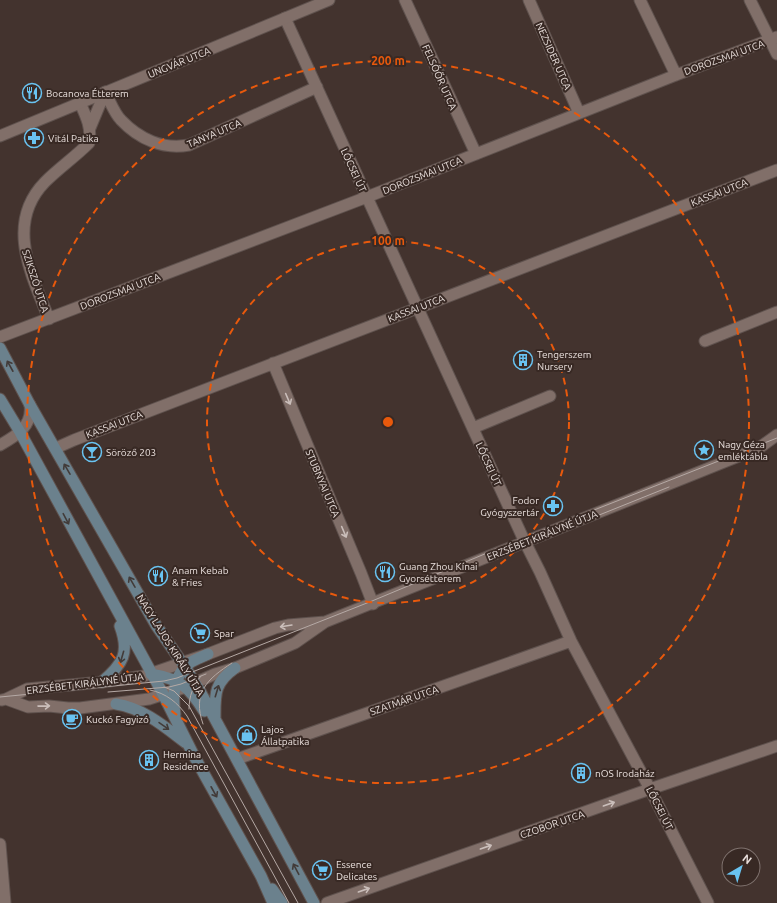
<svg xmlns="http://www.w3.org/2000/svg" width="777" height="903" font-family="Ubuntu,sans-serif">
<rect width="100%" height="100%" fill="#43332e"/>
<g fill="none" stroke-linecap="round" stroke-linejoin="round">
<g stroke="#5f524e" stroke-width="13">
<path id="minor" d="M405,0L476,154
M529,0L579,113
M640,0L676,75
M750,0L777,54
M285,18L523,538L540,572L571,641L650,789L708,903
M105,92C110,101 114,113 121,120C139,139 163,150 189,145L317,87
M90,128L105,92
M49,319C31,274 5,223 45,182C59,168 75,157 89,143C92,128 86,116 80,103
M0,337L367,197L676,75L777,37
M705,341L777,312
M273,363L361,573L373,604
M473,428L550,396
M56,448L74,440L777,170
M237,759L571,641
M327,903L650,789L777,746"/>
</g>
<g stroke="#5f524e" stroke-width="13">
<path id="tertiary" d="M0,136L329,0
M0,445C16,436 33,426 30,405
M6,699L28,707L49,706L68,708H80L149,699L186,687L215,674L235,668L295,643L325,622L759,448L777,435
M2,700L6,699L27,689L102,682L144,676L208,654L275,628L288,625L325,622
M0,844L5,903"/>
</g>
<g stroke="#5f524e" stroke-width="13">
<path id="secondary" d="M0,348L30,405L156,625L185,667L201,693L314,903
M0,399L20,432L163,694L194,756L261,876L273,903
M151,674C180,679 189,687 204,711
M102,682C123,664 130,653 120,626
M116,704C143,708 165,727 186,743
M175,714C172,695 174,674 191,662C196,659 202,657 208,654
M215,717C215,694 214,683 235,668
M272,889L282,903"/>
</g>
<use href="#minor" stroke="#816f69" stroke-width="11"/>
<use href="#tertiary" stroke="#816f69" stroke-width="11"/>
<use href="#secondary" stroke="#6b818d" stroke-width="11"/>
<path stroke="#b5a9a5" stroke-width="1" d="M502,554L669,487
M164,687L174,691L189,706L298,903
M150,690C166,693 178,703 187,716L289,903
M108,692L169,687L181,684L206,674
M0,697L164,681L177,678L372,601L523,538L777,438
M189,709C189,696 193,686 201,676
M203,724C192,693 207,679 232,663"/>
</g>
<defs><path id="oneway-shaft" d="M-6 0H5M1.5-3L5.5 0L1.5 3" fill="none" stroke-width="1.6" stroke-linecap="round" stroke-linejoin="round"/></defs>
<g stroke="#423b39">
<use href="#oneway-shaft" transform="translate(10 366) rotate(-119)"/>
<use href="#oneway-shaft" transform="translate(67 469) rotate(-120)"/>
<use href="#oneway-shaft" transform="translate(66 519) rotate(62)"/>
<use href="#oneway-shaft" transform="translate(132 582) rotate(-120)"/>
<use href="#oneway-shaft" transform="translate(122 657) rotate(106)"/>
<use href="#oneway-shaft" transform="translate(217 691) rotate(-73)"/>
<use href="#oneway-shaft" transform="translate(164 726) rotate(35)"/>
<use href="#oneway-shaft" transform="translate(214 792) rotate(61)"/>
<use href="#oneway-shaft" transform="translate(296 869) rotate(-118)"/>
</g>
<g stroke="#cabeba">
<use href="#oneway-shaft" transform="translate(288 399) rotate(67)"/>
<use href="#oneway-shaft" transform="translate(344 532) rotate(67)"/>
<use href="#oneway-shaft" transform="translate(286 626) rotate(171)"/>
<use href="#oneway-shaft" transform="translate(44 706) rotate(-1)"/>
<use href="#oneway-shaft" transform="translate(609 804) rotate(-19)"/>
<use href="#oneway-shaft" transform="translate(486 847) rotate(-19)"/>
<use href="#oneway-shaft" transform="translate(364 890) rotate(-19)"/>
</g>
<g fill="none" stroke="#e8590c" stroke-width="2" stroke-dasharray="7 5">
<circle cx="388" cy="422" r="181"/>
<circle cx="388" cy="422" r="361"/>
</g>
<defs>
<g id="restaurant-ring" transform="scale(1)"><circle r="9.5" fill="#382924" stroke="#69c3f1" stroke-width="1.5"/><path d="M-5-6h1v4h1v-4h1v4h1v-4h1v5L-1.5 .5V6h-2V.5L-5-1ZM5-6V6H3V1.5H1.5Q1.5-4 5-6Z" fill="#69c3f1"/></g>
<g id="pharmacy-ring" transform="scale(1)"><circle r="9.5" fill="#382924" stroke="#69c3f1" stroke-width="1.5"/><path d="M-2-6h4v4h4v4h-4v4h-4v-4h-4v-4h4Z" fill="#69c3f1"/></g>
<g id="building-ring" transform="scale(1)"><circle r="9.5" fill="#382924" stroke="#69c3f1" stroke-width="1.5"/><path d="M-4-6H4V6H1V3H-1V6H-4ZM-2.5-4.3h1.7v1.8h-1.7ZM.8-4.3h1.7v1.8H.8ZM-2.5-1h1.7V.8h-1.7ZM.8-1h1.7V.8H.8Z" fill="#69c3f1"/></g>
<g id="sight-ring" transform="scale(1)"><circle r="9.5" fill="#382924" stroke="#69c3f1" stroke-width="1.5"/><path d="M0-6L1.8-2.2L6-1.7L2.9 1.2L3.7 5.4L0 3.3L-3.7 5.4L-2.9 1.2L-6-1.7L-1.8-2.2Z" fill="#69c3f1"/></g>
<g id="bar-ring" transform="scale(1)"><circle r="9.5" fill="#382924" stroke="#69c3f1" stroke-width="1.5"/><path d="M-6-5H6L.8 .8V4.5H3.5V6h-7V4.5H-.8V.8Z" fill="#69c3f1"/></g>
<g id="supermarket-ring" transform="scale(1)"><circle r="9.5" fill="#382924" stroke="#69c3f1" stroke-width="1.5"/><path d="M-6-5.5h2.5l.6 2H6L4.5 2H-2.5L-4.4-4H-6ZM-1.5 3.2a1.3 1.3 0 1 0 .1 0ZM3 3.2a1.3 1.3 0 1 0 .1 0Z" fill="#69c3f1"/></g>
<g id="cafe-ring" transform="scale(1)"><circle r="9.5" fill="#382924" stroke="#69c3f1" stroke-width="1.5"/><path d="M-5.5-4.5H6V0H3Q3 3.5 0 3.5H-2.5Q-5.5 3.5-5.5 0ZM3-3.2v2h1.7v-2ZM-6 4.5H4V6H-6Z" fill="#69c3f1"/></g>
<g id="shop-ring" transform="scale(1)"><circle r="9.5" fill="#382924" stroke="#69c3f1" stroke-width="1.5"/><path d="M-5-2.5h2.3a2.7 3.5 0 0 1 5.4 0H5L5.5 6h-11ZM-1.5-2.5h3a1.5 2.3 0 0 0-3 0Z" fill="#69c3f1"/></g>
</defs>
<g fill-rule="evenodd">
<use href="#restaurant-ring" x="32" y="93"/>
<use href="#pharmacy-ring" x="34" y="138"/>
<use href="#building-ring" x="523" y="360"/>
<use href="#sight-ring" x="704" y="450"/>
<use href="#bar-ring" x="92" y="452"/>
<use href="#pharmacy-ring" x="553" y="506"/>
<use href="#restaurant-ring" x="385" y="572"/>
<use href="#restaurant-ring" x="158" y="576"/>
<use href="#supermarket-ring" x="200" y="633"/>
<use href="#cafe-ring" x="72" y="719"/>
<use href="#shop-ring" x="247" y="735"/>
<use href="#building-ring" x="149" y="760"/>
<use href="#building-ring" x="581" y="773"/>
<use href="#supermarket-ring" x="322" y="870"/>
</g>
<g text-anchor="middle" stroke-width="4" stroke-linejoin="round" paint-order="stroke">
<g font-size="10" fill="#eae0dd" stroke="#382924">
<text transform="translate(554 56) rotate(66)" y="4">NEZSIDER UTCA</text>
<text transform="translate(724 57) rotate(-20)" y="4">DOROZSMAI UTCA</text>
<text transform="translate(179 62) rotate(-22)" y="4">UNGVÁR UTCA</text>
<text transform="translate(440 77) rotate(66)" y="4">FELSŐŐR UTCA</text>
<text transform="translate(214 133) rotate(-23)" y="4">TANYA UTCA</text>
<text transform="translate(354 170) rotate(65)" y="4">LŐCSEI ÚT</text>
<text transform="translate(422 175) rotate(-22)" y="4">DOROZSMAI UTCA</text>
<text transform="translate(719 192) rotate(-21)" y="4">KASSAI UTCA</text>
<text transform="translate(36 281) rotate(72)" y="4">SZIKSZÓ UTCA</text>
<text transform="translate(120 291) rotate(-21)" y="4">DOROZSMAI UTCA</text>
<text transform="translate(416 308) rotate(-21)" y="4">KASSAI UTCA</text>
<text transform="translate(114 424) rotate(-21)" y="4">KASSAI UTCA</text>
<text transform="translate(489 464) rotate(65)" y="4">LŐCSEI ÚT</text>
<text transform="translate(323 483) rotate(67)" y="4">STUBNYAI UTCA</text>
<text transform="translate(542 535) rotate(-22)" y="4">ERZSÉBET KIRÁLYNÉ ÚTJA</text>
<text transform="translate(171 645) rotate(58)" y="4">NAGY LAJOS KIRÁLY ÚTJA</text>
<text transform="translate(85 683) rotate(-7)" y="4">ERZSÉBET KIRÁLYNÉ ÚTJA</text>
<text transform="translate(404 700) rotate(-19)" y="4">SZATMÁR UTCA</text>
<text transform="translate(660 808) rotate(63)" y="4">LŐCSEI ÚT</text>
<text transform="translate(552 824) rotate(-19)" y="4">CZOBOR UTCA</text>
</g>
<g font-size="10" fill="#eae0dd" stroke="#382924" text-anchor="start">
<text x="46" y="97">Bocanova Étterem</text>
<text x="48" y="142">Vitál Patika</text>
<text x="537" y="358">Tengerszem<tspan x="537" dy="12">Nursery</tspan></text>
<text x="718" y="448">Nagy Géza<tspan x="718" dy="12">emléktábla</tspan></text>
<text x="106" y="456">Söröző 203</text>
<text x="539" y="504" text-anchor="end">Fodor<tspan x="539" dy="12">Gyógyszertár</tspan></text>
<text x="399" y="570">Guang Zhou Kínai<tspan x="399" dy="12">Gyorsétterem</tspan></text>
<text x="172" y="574">Anam Kebab<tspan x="172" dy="12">&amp; Fries</tspan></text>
<text x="214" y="637">Spar</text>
<text x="86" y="723">Kuckó Fagyizó</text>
<text x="261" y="733">Lajos<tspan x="261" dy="12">Állatpatika</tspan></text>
<text x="163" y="758">Hermina<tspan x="163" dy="12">Residence</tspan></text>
<text x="595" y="777">nOS Irodaház</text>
<text x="336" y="868">Essence<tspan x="336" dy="12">Delicates</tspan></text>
</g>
</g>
<circle cx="388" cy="422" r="6" fill="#e8590c" stroke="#382924" stroke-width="2"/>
<g font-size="12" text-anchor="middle" font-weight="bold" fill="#e8590c" stroke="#382924" stroke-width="4" stroke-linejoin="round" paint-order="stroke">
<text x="388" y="65">200 m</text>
<text x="388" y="245">100 m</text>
</g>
<g transform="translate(741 867) rotate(38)"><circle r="19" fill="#382924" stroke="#7f726e"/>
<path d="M0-3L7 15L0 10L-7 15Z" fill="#69c3f1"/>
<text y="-6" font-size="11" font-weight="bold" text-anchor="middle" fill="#eae0dd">N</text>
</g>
</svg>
